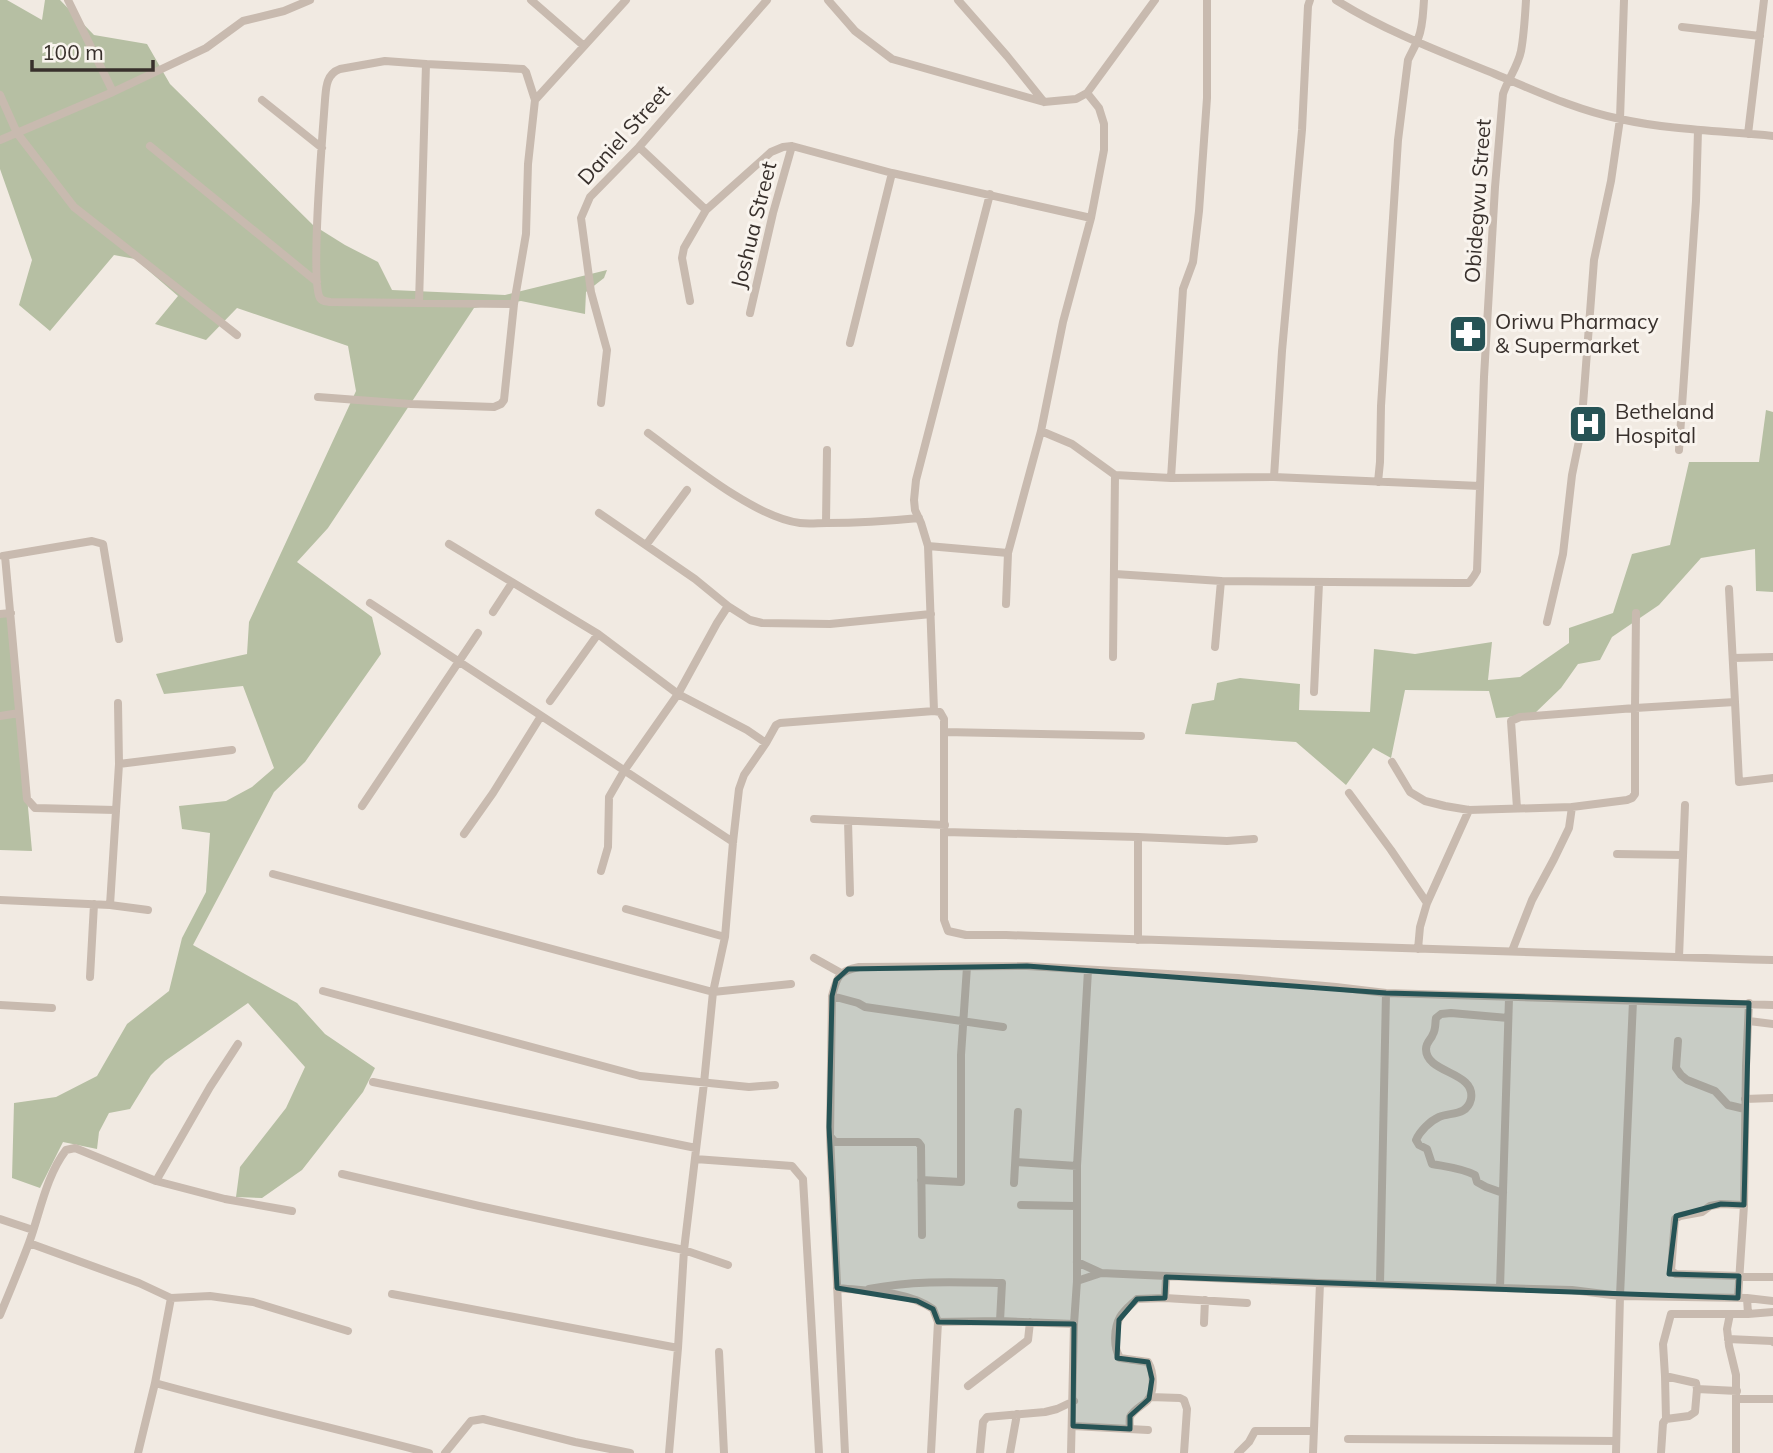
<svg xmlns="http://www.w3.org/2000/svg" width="1773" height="1453" font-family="Mulish,sans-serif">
<rect width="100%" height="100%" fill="#f1eae2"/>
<path fill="#b6bfa3" d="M0,0H7L42,20L45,0H60L94,35L147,44L170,84L313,225L345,245L378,262L392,290L505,295L607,270L604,278L586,292L585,314L521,301L474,308L328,528L297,562L372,617L381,654L305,762L274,792L193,945L297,1003L325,1034L375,1068L363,1092L302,1170L262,1198L236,1197L240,1167L286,1108L305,1067L248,1003L165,1061L151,1075L130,1109L109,1113L99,1132L97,1149L63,1142L40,1188L12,1178L14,1103L56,1097L97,1076L127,1024L169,991L182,938L206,892L210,833L182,829L179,806L226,801L252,787L274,768L243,686L164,694L156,674L247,654L249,622L356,391L348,346L237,308L206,340L155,324L178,296L135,259L114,255L50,331L19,305L32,260L0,169Z
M1766,410L1773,412V592L1756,591L1755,549L1701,558L1659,605L1612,637L1600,660L1578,664L1561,688L1533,715L1496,718L1489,691L1405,690L1391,758L1373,748L1346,785L1296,742L1185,734L1192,704L1214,700L1217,683L1240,678L1300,684L1299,710L1370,712L1374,649L1415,654L1492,642L1488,680L1520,677L1569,643V628L1613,613L1632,554L1670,545L1689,462H1759Z
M10,610L32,851L0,850V612Z"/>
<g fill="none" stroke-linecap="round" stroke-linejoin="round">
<path stroke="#c8baaf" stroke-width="8" d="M68,0L113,92
M531,0L584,46
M828,0L855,31L892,59L1044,102L1076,99L1087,93L1155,0
M958,0L1007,56L1044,102
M1336,0C1385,31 1441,52 1495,74C1536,91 1576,110 1620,119C1670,130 1722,131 1773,136
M1682,27L1760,36
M426,64L385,61L340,69C326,74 326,88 325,100C323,129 310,282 320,298C323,302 326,301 330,302L514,304
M0,95L17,133L74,207L237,335
M262,100L322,148
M535,100L626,0
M1748,134L1764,0
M0,140L113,92L206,48L243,21L284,11L310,0
M150,146L317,282
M639,147L706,210L684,248L682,258L690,301
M990,194L916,480L914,500L915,510L921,523L928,546L934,711L940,712L944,719V920L948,931L966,935H1006C1261,945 1517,953 1773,960
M706,210L771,152L783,147L792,146L892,173L1091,218
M750,313L773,213L792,146
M850,343L892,173
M318,397L411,404L494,407L501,404L504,400L514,304L526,234L528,164L535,100L526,72L523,69L426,64L419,303
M601,403L607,350L591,292L581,218L590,197L639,147L767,0
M1041,431L1072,444L1115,475L1171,478L1274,477L1480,486
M648,433C685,460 755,518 800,523C809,524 818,523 827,523C858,523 889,521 919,518
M1679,450L1696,201L1698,130
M1274,477L1282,351L1302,130L1308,6L1310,0
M1171,478L1183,289L1193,262L1199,211L1207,98V0
M1378,482L1380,462L1381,406L1398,140L1408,60C1411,53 1415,47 1418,39C1423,27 1423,13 1424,0
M599,513L695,579L728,606
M826,523L827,450
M449,544L598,634L678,694L747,730L766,743L776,725L780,723L934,711
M646,545L687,490
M928,546L1008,553
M3,556L92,541L103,544L119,639
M5,556L27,799L35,808L115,810
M1115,574L1221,581L1457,583H1469L1474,576L1477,571L1484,377L1495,187L1503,94C1508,79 1518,66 1521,51C1524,35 1525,17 1526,0
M1729,589L1735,702
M370,603L733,842
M1006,604L1008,553L1041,431L1063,322L1091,218L1104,150V124L1099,108L1087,93
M493,612L512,583
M0,614L11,613
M1547,622L1563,554L1572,475L1581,431L1594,260L1611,181L1620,119L1624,0
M1215,647L1221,581
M1113,657L1115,475
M1733,658L1773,657
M1314,692L1319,583
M550,701L598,634
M0,716L19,713
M944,732L1141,736
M1392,762L1410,792L1425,801L1445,806L1469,810L1572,807
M119,764L232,750
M1349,793L1391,850L1427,903
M362,806L478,633
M1517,808L1511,721L1520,717L1635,708L1636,613
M814,819L945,825
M848,821L850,893
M945,832L1138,837L1227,841L1254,839
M464,834L493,793L541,716
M1617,854L1683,855
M601,871L608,847L609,797L624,771L678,694L717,623L728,606L750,620L762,623L830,624L931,614
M273,874L713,992L791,984
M0,900L110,905L119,764L118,703
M110,905L148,910
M626,909L725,937
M1138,940V837
M1418,949L1420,927L1427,903L1469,810
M1512,951L1532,900L1554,859L1569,828L1572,807L1627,800L1632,798L1635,794V708L1735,702L1739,782L1773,778
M1679,957L1685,805
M814,958L841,973
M90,977L94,904
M323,991L640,1076L749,1087L775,1085
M832,996L858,1003L865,1007L1003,1027
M0,1005L52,1008
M1749,1021L1773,1024
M1678,1041L1676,1068L1681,1075L1687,1080L1715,1091L1728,1105L1745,1109
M373,1082L696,1148
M1745,1099L1773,1098
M830,1136L845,1453
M695,1159L792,1166L803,1179L819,1453
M1016,1162L1077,1166
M342,1174L479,1206L684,1250L728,1265
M921,1180L961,1182V1055L967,967
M156,1181L225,1199L292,1211
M1014,1183L1018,1112
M1503,1193L1486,1187L1477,1182L1475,1175C1461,1168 1448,1167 1432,1164L1427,1149L1419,1145L1416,1140C1420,1131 1430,1121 1439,1117C1451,1112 1467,1116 1471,1099C1476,1071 1426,1074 1426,1049C1426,1042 1431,1040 1433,1034C1436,1029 1435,1023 1436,1018L1441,1014L1451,1013L1508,1018
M1021,1205L1076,1206
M1744,1205L1721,1204L1710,1206L1702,1212L1680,1216L1675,1219L1671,1271L1676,1274L1773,1277
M0,1219L33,1230
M922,1235L921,1146L918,1142H835L830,1136L832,996C837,976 839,971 859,967L1027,966L1238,978L1336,987L1386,993L1773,1005
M29,1243L139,1283L171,1298L210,1296L253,1302L348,1331
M1077,1262L1101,1273L1320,1283L1572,1290L1620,1296L1747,1298L1773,1301
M1077,1281L1101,1273
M1380,1284L1386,993
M837,1288C868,1291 907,1291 933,1309L938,1322L1000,1321L1074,1324
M1500,1288L1509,998
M869,1289C913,1280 957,1282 1002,1283L1000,1321
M392,1294L678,1348
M1165,1298L1166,1277
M1738,1298L1744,1205L1746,1066L1749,1003
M1748,1314L1773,1312
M0,1315C10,1291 20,1267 29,1243C40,1213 46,1176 66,1150L75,1148L156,1181L210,1087L238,1044
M1204,1323L1205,1300
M1728,1339L1772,1341L1773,1342
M719,1352L724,1453
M1665,1376L1666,1419
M155,1383C246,1408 338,1429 429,1453
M968,1386L1028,1340L1030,1322
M1697,1389L1696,1383L1665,1376L1663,1344L1671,1314H1730
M1150,1397L1180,1398L1184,1400L1187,1409L1184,1453
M1736,1399H1773
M1073,1426L1148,1430
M1130,1429C1130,1425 1129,1421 1130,1417C1133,1410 1142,1406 1147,1401C1155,1392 1154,1372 1148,1362L1120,1358C1113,1347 1114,1328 1120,1317C1124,1310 1132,1304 1137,1299L1165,1298L1247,1303
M1348,1439L1616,1441
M138,1453L155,1383L171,1298
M445,1453L471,1421L483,1419L575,1442L630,1453
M669,1453L678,1348L684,1250L704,1083L713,992L725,937L733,842L739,789L744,775L766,743
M931,1453L938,1322
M980,1453L983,1422L987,1417L1045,1412L1057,1409L1074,1401
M1010,1453L1017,1414
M1071,1453L1074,1324L1077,1281V1166L1088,970
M1238,1453L1249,1442L1255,1431H1314
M1313,1453L1320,1283
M1616,1453L1620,1296L1633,1001
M1661,1453L1663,1423L1666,1419L1689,1416L1695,1412L1697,1389L1737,1391
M1736,1453V1375L1729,1346L1727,1329L1730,1314H1748L1747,1298"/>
</g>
<path fill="#265355" fill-opacity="0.2" stroke="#265355" stroke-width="5" stroke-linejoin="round" d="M1027,966L1386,993L1749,1003L1744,1205L1721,1204L1676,1216L1669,1274L1739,1276L1738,1298L1166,1277L1165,1298L1137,1299L1119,1320L1117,1358L1148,1362L1152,1379L1149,1399L1130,1416V1429L1073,1426L1074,1324L938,1322L933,1309L917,1301L837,1288L829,1127L832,996L836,980L848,969Z"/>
<defs>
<g id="pharmacy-square" transform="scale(2.0125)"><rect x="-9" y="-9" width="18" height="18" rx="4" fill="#265355" stroke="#f9f4ee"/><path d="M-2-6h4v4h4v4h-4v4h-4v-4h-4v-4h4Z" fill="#fff"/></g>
<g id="hospital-square" transform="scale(2.0125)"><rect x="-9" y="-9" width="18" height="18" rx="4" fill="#265355" stroke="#f9f4ee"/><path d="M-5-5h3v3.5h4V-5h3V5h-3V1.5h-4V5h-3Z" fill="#fff"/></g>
</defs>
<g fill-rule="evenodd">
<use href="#pharmacy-square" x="1468" y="334"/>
<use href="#hospital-square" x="1588" y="424"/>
</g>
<g text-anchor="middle" stroke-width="6" stroke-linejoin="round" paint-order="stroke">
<g font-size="21" fill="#38302c" stroke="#f9f4ee">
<text transform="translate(624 135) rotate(-48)" y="7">Daniel Street</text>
<text transform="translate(1478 201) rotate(-86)" y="7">Obidegwu Street</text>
<text transform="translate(754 225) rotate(-76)" y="7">Joshua Street</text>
</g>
<g font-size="21" fill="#38302c" stroke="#f9f4ee" text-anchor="start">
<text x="1495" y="329">Oriwu Pharmacy<tspan x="1495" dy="24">&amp; Supermarket</tspan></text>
<text x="1615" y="419">Betheland<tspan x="1615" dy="24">Hospital</tspan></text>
</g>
</g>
<path d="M32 60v10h121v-10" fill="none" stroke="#38302c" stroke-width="3.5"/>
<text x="42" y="60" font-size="21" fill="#38302c" stroke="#f9f4ee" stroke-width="5" paint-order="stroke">100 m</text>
</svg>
